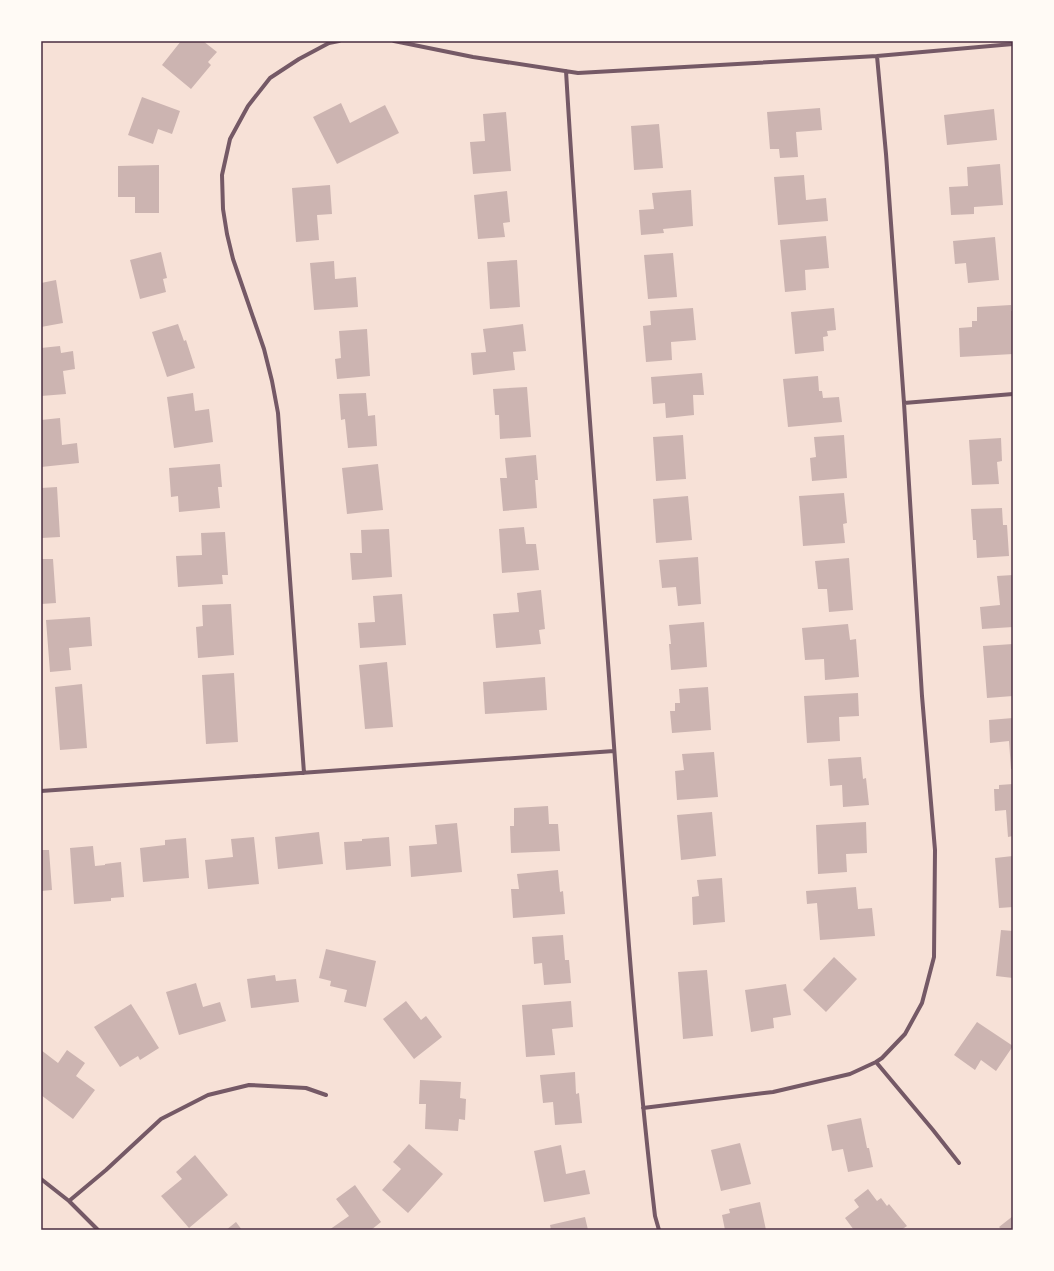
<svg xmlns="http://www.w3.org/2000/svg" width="1054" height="1271" font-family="Ubuntu,sans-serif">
<rect width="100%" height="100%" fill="#f7e1d7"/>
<path fill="#ccb4b1" d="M181,41H203L217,52L208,62L211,65L191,89L162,65Z
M142,97L180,111L172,134L158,129L153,144L128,135Z
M341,103L350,123L385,105L399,133L337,164L313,117Z
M820,108L822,130L796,132L798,157L780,158L779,149H770L767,112Z
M994,109L997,140L947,145L944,115Z
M506,112L511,171L473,174L470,142L485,141L483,114Z
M659,124L663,168L634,170L631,126Z
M1000,164L1003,205L974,207V214L951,215L949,187L968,186L967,167Z
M159,165V213H135V197H118V166Z
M804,175L806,200L826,198L828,221L778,225L774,177Z
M330,185L332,214L317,215L319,240L296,242L292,188Z
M691,190L693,226L663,229L664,233L641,235L639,210L654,209L652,193Z
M507,191L510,222L503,223L505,237L478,239L474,195Z
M826,236L829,268L805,270L806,290L785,292L780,240Z
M995,237L999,280L968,283L966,263L955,264L953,241Z
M161,252L167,278L163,279L166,292L140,299L130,260Z
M673,253L677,297L648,299L644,255Z
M517,260L520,307L490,309L487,262Z
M334,261L335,279L356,277L358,307L314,310L310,263Z
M56,280L63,323L41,327V283Z
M1011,305V311H1013V354L960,357L959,328L972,327V321H977V307Z
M693,308L696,340L671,342L672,360L646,362L643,326L651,325L650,311Z
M834,308L836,330L827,331L828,336L823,337L824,351L795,354L791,312Z
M178,324L184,341L186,340L195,368L167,377L152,332Z
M523,324L526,351L513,352L515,370L473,375L471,353L486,352L483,329Z
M367,329L370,376L337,379L335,359L341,358L339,331Z
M60,346L61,353L73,351L75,369L63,371L66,394L41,396V348Z
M702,373L704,395H693L694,415L666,418L665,403L653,404L651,377Z
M818,376L819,391H822L823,398L839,397L842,422L788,427L783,379Z
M527,387L531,437L500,439L499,415H495L493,389Z
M193,393L195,411L209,409L213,442L174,448L167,397Z
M366,393L368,416L375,415L377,446L348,448L345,419L341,420L339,394Z
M60,418L62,445L77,443L79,463L41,467V420Z
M683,435L686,479L656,481L653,437Z
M844,435L847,478L812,481L810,458L816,457L814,437Z
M1001,438L1002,461L997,462L999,484L972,485L969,440Z
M536,455L538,480H535L537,508L503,511L500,478H507L505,458Z
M220,464L222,487H218L220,508L179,512L178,496L171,497L169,468Z
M378,464L383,510L347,514L342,468Z
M57,487L60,537L41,538V488Z
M844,493L847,523L843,524L845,543L803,546L799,496Z
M688,496L692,540L656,543L653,499Z
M1002,508L1003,525H1007L1009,556L977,558L976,540H973L971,509Z
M524,527L526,544H536L539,570L502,573L499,529Z
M389,529L392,577L352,580L350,553H362L361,530Z
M225,532L228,575H222L223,584L178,587L176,556L202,555L201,533Z
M698,557L701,604L678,606L676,587L662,588L659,560Z
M849,558L853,610L829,612L827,589H818L815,561Z
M41,559H53L56,603L41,604Z
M1013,575V627L982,629L980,607L1000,605L997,576Z
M541,590L545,629L539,630L541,644L496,648L493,614L519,612L517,593Z
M402,594L406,645L360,648L358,623L375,622L373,596Z
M231,604L234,655L198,658L196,627L203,626L202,605Z
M90,617L92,646L69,648L71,670L50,672L46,620Z
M704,622L707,667L671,670L669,644H671L669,625Z
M848,624L850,640L856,639L859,677L825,680L824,659L805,660L802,628Z
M1013,644V696L987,698L983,646Z
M387,662L393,727L365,729L359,665Z
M234,673L238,742L206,744L202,675Z
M545,677L547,710L485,714L483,682Z
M82,684L87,748L60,750L55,687Z
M708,687L711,730L672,733L670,711H675V703H680L679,689Z
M858,693L859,716L839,717L840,741L807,743L804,696Z
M1013,718V769H1011L1009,741L990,743L989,720Z
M714,752L718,797L677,800L675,771L684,770L682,754Z
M861,757L863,779L866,778L869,805L843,807L842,785L830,786L828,759Z
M1013,784V836L1008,837L1006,810L995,811L994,789H999V785Z
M548,806L549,824H558L560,851L511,853L510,826H514V808Z
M712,812L716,856L681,860L677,815Z
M866,822L867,853L846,854L847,872L818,874L816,825Z
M457,823L462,872L411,877L409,846L437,844L435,825Z
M319,832L323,864L278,869L275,837Z
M254,837L259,884L208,889L205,860L233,857L231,839Z
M389,837L391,866L346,870L344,842L362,841V839Z
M186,838L189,878L143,882L140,848L165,845V840Z
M93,846L95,866L105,865V864L121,862L124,897L111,898V901L74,904L70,848Z
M41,850H49L52,890L41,891Z
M1013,856V907L999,908L995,858Z
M558,870L560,892L563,891L565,914L513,918L511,889H519L517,874Z
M722,878L725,922L693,925L692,897L699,896L697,880Z
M856,887L858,909L872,908L875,936L820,940L817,903L807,904L806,891Z
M1001,930L1013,931V978L996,976Z
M563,935L565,960H569L571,983L544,985L542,963L534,964L532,937Z
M326,949L376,961L366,1007L344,1002L347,990L330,986L331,981L319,978Z
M834,957L857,979L826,1012L803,990Z
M707,970L713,1036L683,1039L678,972Z
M275,975L276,981L296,979L299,1002L251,1008L247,979Z
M196,983L203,1007L220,1002L226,1021L179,1035L166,992Z
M786,984L791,1015L773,1018L774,1028L751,1032L745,990Z
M406,1001L421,1020L426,1016L442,1037L414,1059L383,1019Z
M571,1001L573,1027L552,1029L555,1055L526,1057L522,1005Z
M131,1004L159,1048L140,1060L138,1056L120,1067L94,1027Z
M977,1022L1013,1046L996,1071L981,1060L975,1070L954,1055Z
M41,1050L58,1063L67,1050L85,1063L76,1076L95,1090L73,1119L41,1095Z
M575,1072L576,1094L579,1093L582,1123L555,1125L553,1102L543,1103L540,1075Z
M420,1080L461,1082L460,1098L466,1099L465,1120L459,1119L458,1131L425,1129L426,1104H419Z
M861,1118L867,1148H869L873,1167L848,1172L843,1149L832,1151L827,1125Z
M740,1143L751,1184L721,1191L711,1150Z
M409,1144L443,1174L408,1213L382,1190L401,1169L393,1162Z
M561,1145L566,1174L585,1170L590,1194L544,1202L534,1151Z
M195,1155L228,1195L189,1228L161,1196L182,1179L176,1172Z
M355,1185L381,1222L371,1230H329L349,1216L336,1199Z
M868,1189L877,1201L881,1198L887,1206L889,1204L907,1226L901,1230H854L845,1218L859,1207L854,1200Z
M760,1202L766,1230H725L722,1215L730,1213L729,1209Z
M1013,1216V1230H1002L999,1227Z
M585,1217L588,1230H551L550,1225Z
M236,1222L242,1230H226Z"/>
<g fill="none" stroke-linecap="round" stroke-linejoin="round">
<path stroke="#755966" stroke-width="4" d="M394,41L473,57L578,73L877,56L1013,44
M566,71C578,273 594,474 609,676C622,856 634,1037 655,1216L659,1230
M904,403L1013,394
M304,773L278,413L272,381L264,349L233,259L227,234L223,209L222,175L230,139L248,106L270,78L299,59L329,43L339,41
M41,791L614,751
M876,1062L933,1130L959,1163
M643,1108L773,1092L850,1074L876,1062L882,1058L905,1034L922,1003L934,957L935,850L922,696L904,403L886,154L877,56
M41,1179L69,1201L98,1230
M69,1201L106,1170L161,1119L208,1095L249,1085L306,1088L326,1095"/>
</g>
<rect width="1054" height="1271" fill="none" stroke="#fffaf5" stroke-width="84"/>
<rect x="42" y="42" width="970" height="1187" fill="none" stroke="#4a2c40" stroke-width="1.5"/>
</svg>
